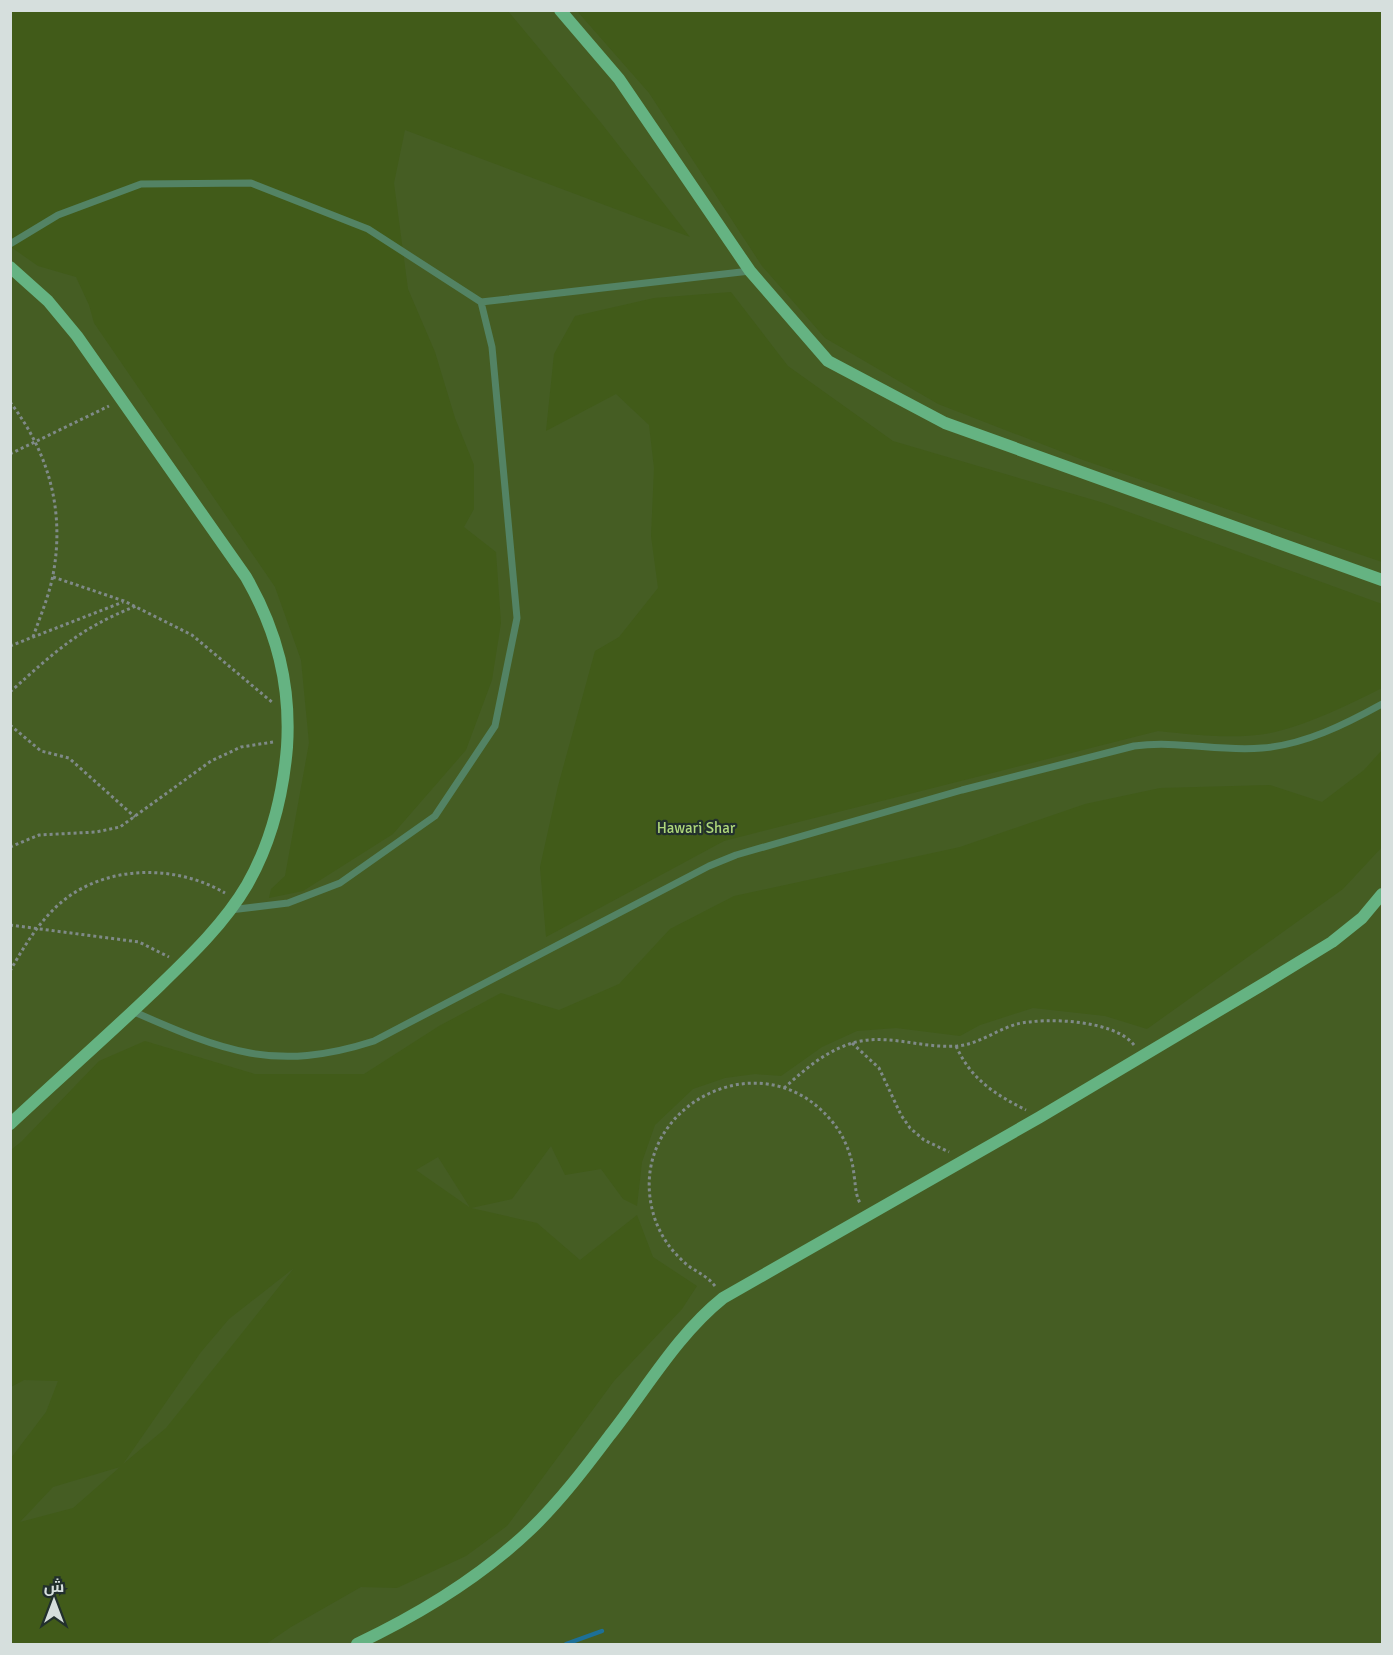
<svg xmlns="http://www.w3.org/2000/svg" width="1393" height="1655" font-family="Signika,Cairo,sans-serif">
<rect width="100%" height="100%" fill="#22302d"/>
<path fill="#455d23" d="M11,11H1382V1644H11Z"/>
<path fill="#415b19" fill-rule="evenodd" d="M11,10L508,11L602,124L690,237L405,130L394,183L408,289L435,352L455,418L474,465V509L464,527L496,552L501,623L492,680L466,750L393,834L303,891L269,898L271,889L285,876L309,743L301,660L275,587L94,323L89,305L76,277L38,266L11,247Z
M577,11H1382V562L1083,460L938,404L825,338L762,266L649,93Z
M731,292L788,366L893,441L1104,503L1382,604V688C1348,705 1312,723 1275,732C1239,740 1194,735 1158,731L724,841L546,937L540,867L558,786L595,651L619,637L658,588L651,536L654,468L649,425L616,394L546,431L554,354L575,316L654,298Z
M1382,750V847L1343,889L1147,1029L1105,1016L1033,1008L980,1025L960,1036L896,1028L857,1031L822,1047L781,1076L755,1074L725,1078L693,1089L655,1125L642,1162L637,1206L623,1199L601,1169L565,1175L551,1146L512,1199L471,1208L537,1223L580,1260L637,1215L653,1257L697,1286L682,1309L614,1381L507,1526L466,1556L397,1588L361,1587L291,1627L266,1644H11V1458L46,1412L58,1381L24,1380L11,1387V1150L22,1141L99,1061L145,1041L255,1074H364L439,1026L501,993L559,1010L619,984L670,929L734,896L960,847L1085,804L1160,788L1270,785L1322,802L1364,770ZM438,1157L469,1206V1207L416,1170ZM294,1268L166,1428L123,1464L201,1352L229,1319ZM120,1467L73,1508L20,1522L53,1487Z"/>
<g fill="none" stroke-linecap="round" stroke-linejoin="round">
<path stroke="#1d7097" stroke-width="4.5" d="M566,1644L602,1631"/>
<path stroke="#7f8a88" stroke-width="3" stroke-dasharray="3 3" stroke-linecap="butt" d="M10,402C49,453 65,511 53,575C49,596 40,617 33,637
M10,454L109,406
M53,577L124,601L192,635L273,703
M10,646L123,602
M10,692C55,652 78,629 136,606
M10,725L41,751L69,758L135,817
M10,847L39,835L96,832L120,827L211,761L241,747L273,742
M10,925L139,942L169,957
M10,971C22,950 35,928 53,910C97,865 172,862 225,893
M852,1043L879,1068L901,1115L910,1128L924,1140L949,1152
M956,1046C971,1079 994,1094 1026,1110
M784,1088C802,1072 821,1055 844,1046C882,1030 918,1049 957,1046C979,1044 996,1030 1017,1024C1046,1017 1115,1020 1134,1045
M715,1286C708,1277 699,1273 690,1267C673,1254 660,1236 654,1216C622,1111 757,1036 829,1118C843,1133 852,1154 854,1175C856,1188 855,1194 861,1205"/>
<path stroke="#538364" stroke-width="7" d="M10,244L58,215L141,184L251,183L368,229L481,302L492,347L517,618L495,726L435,816L340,883L288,903L230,910
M481,302L750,271
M132,1011C223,1051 275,1073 374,1041L709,866L736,855L962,790L1134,746C1178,740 1219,752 1262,748C1304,745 1346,724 1382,704"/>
<path stroke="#65b382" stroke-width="12" d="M560,10L619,79L750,271L828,361L945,423L1382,580
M10,267L48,301L77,336L246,577C277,631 291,685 287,747C283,795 271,843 247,885C223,926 185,961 151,994C105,1038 57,1080 10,1124
M357,1644C420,1614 480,1578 531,1529C560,1501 586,1467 610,1435C647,1388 677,1335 723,1298L1040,1117L1260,986L1332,942L1362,918L1382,894"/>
</g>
<g text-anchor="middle" stroke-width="4.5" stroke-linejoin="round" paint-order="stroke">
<g font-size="15" fill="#aed77b" stroke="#22302d">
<text x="696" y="833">Hawari Shar</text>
</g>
</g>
<rect width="1393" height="1655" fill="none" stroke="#d6dfdd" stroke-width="24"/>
<g transform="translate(54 1601)" stroke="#22302d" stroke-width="4.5" paint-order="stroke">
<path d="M0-4.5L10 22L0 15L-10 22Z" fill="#d6dfdd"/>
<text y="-9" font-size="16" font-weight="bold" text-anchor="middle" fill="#d6dfdd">ش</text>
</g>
</svg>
